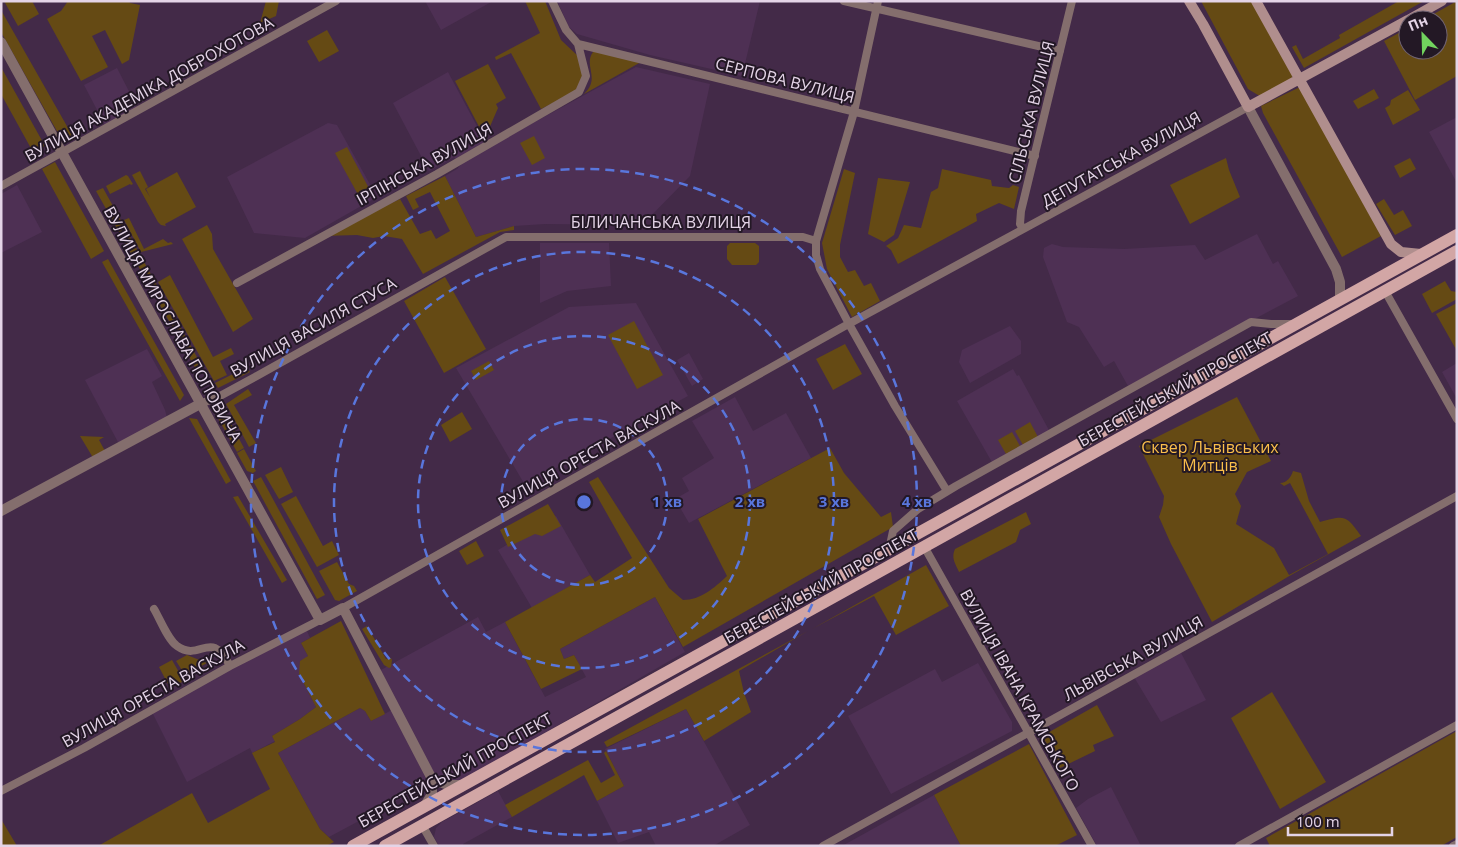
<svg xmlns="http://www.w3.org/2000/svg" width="1458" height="847" font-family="'Open Sans',sans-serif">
<rect width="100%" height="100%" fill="#432a48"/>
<path fill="#4e3054" d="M425,1H493L441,30Z
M557,1H760L742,76L650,55L577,34L569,27Z
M636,67L710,84L690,176L642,225L545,224L514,226L476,237L445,176L457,169L465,160Z
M117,68L137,107L105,125L84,85Z
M448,72L486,143L456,159L454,157L429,171L393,103Z
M1457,117V183L1429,132Z
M328,123L337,125L377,197L305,238L254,233L227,177Z
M17,185L42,232L1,253V194Z
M1257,234L1273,264L1278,261L1298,296L1128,386L1114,361L1104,367L1079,327L1067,322L1043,257L1044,248L1052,244L1063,247L1124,249L1195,245L1205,260Z
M540,243H609L611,286L567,291L540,303Z
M636,303L688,396L525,485L456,368L569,307Z
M1010,326L1021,341V354L970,383L959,362L962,350Z
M147,349L162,376L152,382L165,410L167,418L119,444L85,380Z
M689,353L703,379L692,386L677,360Z
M1457,363V399L1442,372Z
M1013,369L1017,376L1019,375L1050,432L993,464L957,401Z
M735,397L753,431L786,413L811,458L689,523L675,499L689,491L682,478L714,458L692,421Z
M556,516L590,575L532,608L498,550Z
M655,597L685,652L461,781H448L437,779L379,671L478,617L486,632L505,622L545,697L586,677L574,655L564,659L560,649Z
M307,631L310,638L301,643L308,656L299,674L316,707L300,719L272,736L275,741L252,753L250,748L187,782L152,712L214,676Z
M1180,651L1206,700L1161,722L1134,677Z
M978,663L1012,722V731L891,794L848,716L935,669L942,682Z
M360,708L365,711L371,721L392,710L419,762L425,777L426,785L329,837L320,829L278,753Z
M686,709L750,825L713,846H656L649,832L618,843L597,801L624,786L605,749Z
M1111,787L1141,846H1097L1076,808L1088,799Z
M498,791L512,817L463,844V846H439L434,837L436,828L442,822Z
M934,795L961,846H842Z"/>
<path fill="#654a14" d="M4,1H32L39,14L18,26Z
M68,1H129L130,3L140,5L129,60L122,64L105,30L92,36L108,67L81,81L47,19L61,11Z
M266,1H279L276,16L260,23Z
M525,1H545L561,40L579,57L583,73L577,91L541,109L511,53L496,60L495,57L540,33Z
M1201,1H1253L1292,72V78L1262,96L1258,95L1248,89Z
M1399,1H1424L1304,68L1292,47L1296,45L1303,59L1340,38L1339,35Z
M1457,1V76L1415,100L1384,41L1408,28V50H1438V20H1423Z
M1,10L72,135L62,140L1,32Z
M327,30L339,51L319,62L307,41Z
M593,52H598L641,62L584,94C601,78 583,66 593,52Z
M488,64L506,98L496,104L498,108L485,138L455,81Z
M1,67L45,146L33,152L1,94Z
M1300,87L1381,236L1342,257L1263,113L1261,106Z
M1374,89L1379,98L1358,109L1353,101Z
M1408,90L1420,110L1393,125L1385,108L1390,105L1391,100Z
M534,136L545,158L532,165L520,143Z
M347,147L372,194L361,200L335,153Z
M1226,158L1229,170L1240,197L1190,224L1170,185Z
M1410,158L1416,169L1400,178L1394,166Z
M55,162L104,251L91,259L42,169Z
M844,169L855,173L840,245V257L848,272L855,270L864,286L871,283L880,301L852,317L827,269L822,243Z
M942,169L991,180L992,186L1009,188L1013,185L1019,187L1014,209L999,203L976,214L977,221L898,264L891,250L886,246L898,238L904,225L921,228L931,192L938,188Z
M140,171L148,187L145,189L150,197L146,189L177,172L196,207L165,224L166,226L161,225L158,222L132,175Z
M126,175L128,176L133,184L131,185L130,184L110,194L106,186Z
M445,176L476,237L514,226V230L500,232L423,274L402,239L384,236L373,238L357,235L323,236L400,199L420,234L431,230L436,239L450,231L430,192L415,199L419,207L413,210L406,196Z
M878,178L910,182L894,235L884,242L868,234Z
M103,188L203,368L197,371L96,191Z
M1384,199L1394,215L1403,210L1412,226L1395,235L1376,204Z
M129,218L144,249L163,239L168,243L171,242L173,244L141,252L124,220Z
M207,225L212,234L213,249L253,319L233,332L182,239Z
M730,243H755L759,246V262L756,265H732L727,259V246Z
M108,259L184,395L180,401L102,262Z
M170,275L213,357L231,348L234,354L220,361L227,375L214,381L158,282Z
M445,277L486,349L444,373L404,301Z
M1445,281L1451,291L1457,292V299L1432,313L1422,294Z
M1457,303V351L1436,314Z
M634,321L663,375L637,389L608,335Z
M845,344L862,374L833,390L816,359Z
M489,361L494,370L476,380L471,371Z
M247,367L250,372L218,388L215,383Z
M248,389L252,395L234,405L256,443L249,447L226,404Z
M1237,397L1271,461L1247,472L1235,494L1241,506L1236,524L1274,548L1289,575L1328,554L1290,483L1284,486L1280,483C1287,483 1291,477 1293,471L1301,473L1309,501L1320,522C1345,515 1346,515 1361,536L1291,575L1212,622L1171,544L1159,517L1163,505L1164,496L1139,446Z
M223,409L244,448L237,452L215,413Z
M462,412L472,429L450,442L441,425Z
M189,418L197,419L231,481L226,484Z
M1030,422L1038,437L1023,445L1015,431Z
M1012,432L1020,446L1006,454L998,440Z
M80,436L104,437L99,440L105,451L95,457L92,456Z
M830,448L844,473L881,517L891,512L893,527L683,647L655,597L560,649L564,659L574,655L582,669L541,689L505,622L590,575L595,582L632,558L589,482L598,477L669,588L683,600C701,600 714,588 727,576L698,519Z
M244,449L256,471L253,473L247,471L237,453Z
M281,467L293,492L279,499L265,475Z
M261,477L325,595L317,599L253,481Z
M238,496L287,580L282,583L233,497Z
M296,496L323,546L332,541L339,555L317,567L281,504Z
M548,504L561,526L542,536L535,534L508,547L500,530Z
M1026,512L1031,524L1020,530L1016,542L959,572C955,563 951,558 955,549Z
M476,541L484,556L467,565L459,551Z
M337,562L349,584L354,586L357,591L339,601L335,600L319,571Z
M926,565L949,606L896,635L874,596L812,629Z
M341,621L385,714L371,721L365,711L360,708L278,753L320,829L334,842L326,846H98L192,793L208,823L270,789L252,753L275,742L272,736L300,719L316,707L299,674L300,661L308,656L301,643Z
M367,626L386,659L391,658L392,660L391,667L389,668L384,665L362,629Z
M808,631L739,671L744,693L751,712L704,741L686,709L607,747L604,742Z
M187,655L207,663L185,675L176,661Z
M172,660L184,681L170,688L159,667Z
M1272,692L1326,782L1280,809L1231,718Z
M1097,705L1114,736L1093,745L1095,751L1060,768L1043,737L1044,735Z
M1457,731V837L1441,846H1270L1266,838Z
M1029,744L1077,835L1055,846H961L934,795Z
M606,751L624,786L597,801L584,775L512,817L505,805L588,760L601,783L615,775L604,753Z
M1,819L17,846H1Z"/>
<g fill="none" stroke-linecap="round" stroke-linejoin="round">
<path stroke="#846e6d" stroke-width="8" d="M552,1L566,30L578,44L1035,156
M844,1L1060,51
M878,1L854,112L816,241V255L820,269L849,324L895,406L947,491
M1,186L336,1
M1023,229L1020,224L1021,211L1072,1
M237,283L437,174L579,92L586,76L578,44
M1385,291L1457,419
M200,404L220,396L255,377L506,237H803L816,241
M925,548L1092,846
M889,550L893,531L918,509L956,486L1251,322L1271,324H1294
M343,608L843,327L1248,107
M154,609C160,619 168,640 177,646C201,663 210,627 230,666
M1,791L84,748L230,666L320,620
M422,825L434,846
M823,846L1457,496
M1239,846L1457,725
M1453,846L1457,844"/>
<path stroke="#846e6d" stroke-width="10" d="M1,42L320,620L343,608L432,779V794L424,807
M1248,107L1336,269L1340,282V299
M1,511L200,404
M432,779L448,785H463"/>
<path stroke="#b08e8d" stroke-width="10" d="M1189,1L1203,24L1248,107L1408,20
M1256,1L1391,244L1401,252L1421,254
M1408,20L1442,1"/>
<path stroke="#d2a6a5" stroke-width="12" d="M353,846L1457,235
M385,846L1457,251"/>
</g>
<g fill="none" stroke="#5976dc" stroke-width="2.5" stroke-dasharray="9 6">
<circle cx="584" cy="502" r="83"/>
<circle cx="584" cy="502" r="166"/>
<circle cx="584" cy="502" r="250"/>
<circle cx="584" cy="502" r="333"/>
</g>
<g text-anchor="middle" stroke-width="4" stroke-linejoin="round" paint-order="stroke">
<g font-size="16" fill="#e4d4e7" stroke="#231825">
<text transform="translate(785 80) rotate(14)" y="6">СЕРПОВА ВУЛИЦЯ</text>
<text transform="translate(149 89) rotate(-29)" y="6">ВУЛИЦЯ АКАДЕМІКА ДОБРОХОТОВА</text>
<text transform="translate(1031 112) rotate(-76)" y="6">СІЛЬСЬКА ВУЛИЦЯ</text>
<text transform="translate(1121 159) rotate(-29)" y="6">ДЕПУТАТСЬКА ВУЛИЦЯ</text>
<text transform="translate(424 164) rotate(-29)" y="6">ІРПІНСЬКА ВУЛИЦЯ</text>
<text x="661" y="228">БІЛИЧАНСЬКА ВУЛИЦЯ</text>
<text transform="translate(173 324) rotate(61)" y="6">ВУЛИЦЯ МИРОСЛАВА ПОПОВИЧА</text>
<text transform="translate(313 327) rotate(-29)" y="6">ВУЛИЦЯ ВАСИЛЯ СТУСА</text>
<text transform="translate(1175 389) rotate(-29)" y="6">БЕРЕСТЕЙСЬКИЙ ПРОСПЕКТ</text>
<text transform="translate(589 454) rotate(-29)" y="6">ВУЛИЦЯ ОРЕСТА ВАСКУЛА</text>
<text transform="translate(821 586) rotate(-29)" y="6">БЕРЕСТЕЙСЬКИЙ ПРОСПЕКТ</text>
<text transform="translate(1133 658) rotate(-29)" y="6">ЛЬВІВСЬКА ВУЛИЦЯ</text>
<text transform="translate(1020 690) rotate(61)" y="6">ВУЛИЦЯ ІВАНА КРАМСЬКОГО</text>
<text transform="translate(153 693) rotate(-29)" y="6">ВУЛИЦЯ ОРЕСТА ВАСКУЛА</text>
<text transform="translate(455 770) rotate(-29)" y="6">БЕРЕСТЕЙСЬКИЙ ПРОСПЕКТ</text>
</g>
<g font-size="16" fill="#fbbf4b" stroke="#231825">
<text x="1210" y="453">Сквер Львівських<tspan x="1210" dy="18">Митців</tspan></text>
</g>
</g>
<circle cx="584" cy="502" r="8" fill="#5976dc" stroke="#231825" stroke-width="2.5"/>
<g font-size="15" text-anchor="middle" font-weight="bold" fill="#5976dc" stroke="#231825" stroke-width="4" stroke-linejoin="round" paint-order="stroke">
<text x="667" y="507">1 хв</text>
<text x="750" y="507">2 хв</text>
<text x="834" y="507">3 хв</text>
<text x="917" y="507">4 хв</text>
</g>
<rect width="1458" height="847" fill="none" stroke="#e4d4e7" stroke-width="5"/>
<g transform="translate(1423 35) rotate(337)"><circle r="24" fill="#231825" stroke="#706373"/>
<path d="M0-4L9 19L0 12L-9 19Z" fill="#71d35e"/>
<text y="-8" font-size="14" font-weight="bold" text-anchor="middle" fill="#e4d4e7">Пн</text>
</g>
<path d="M1288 827v8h104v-8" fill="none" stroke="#e4d4e7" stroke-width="2.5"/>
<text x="1296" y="827" font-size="15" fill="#e4d4e7" stroke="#231825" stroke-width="4" paint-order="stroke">100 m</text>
</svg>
